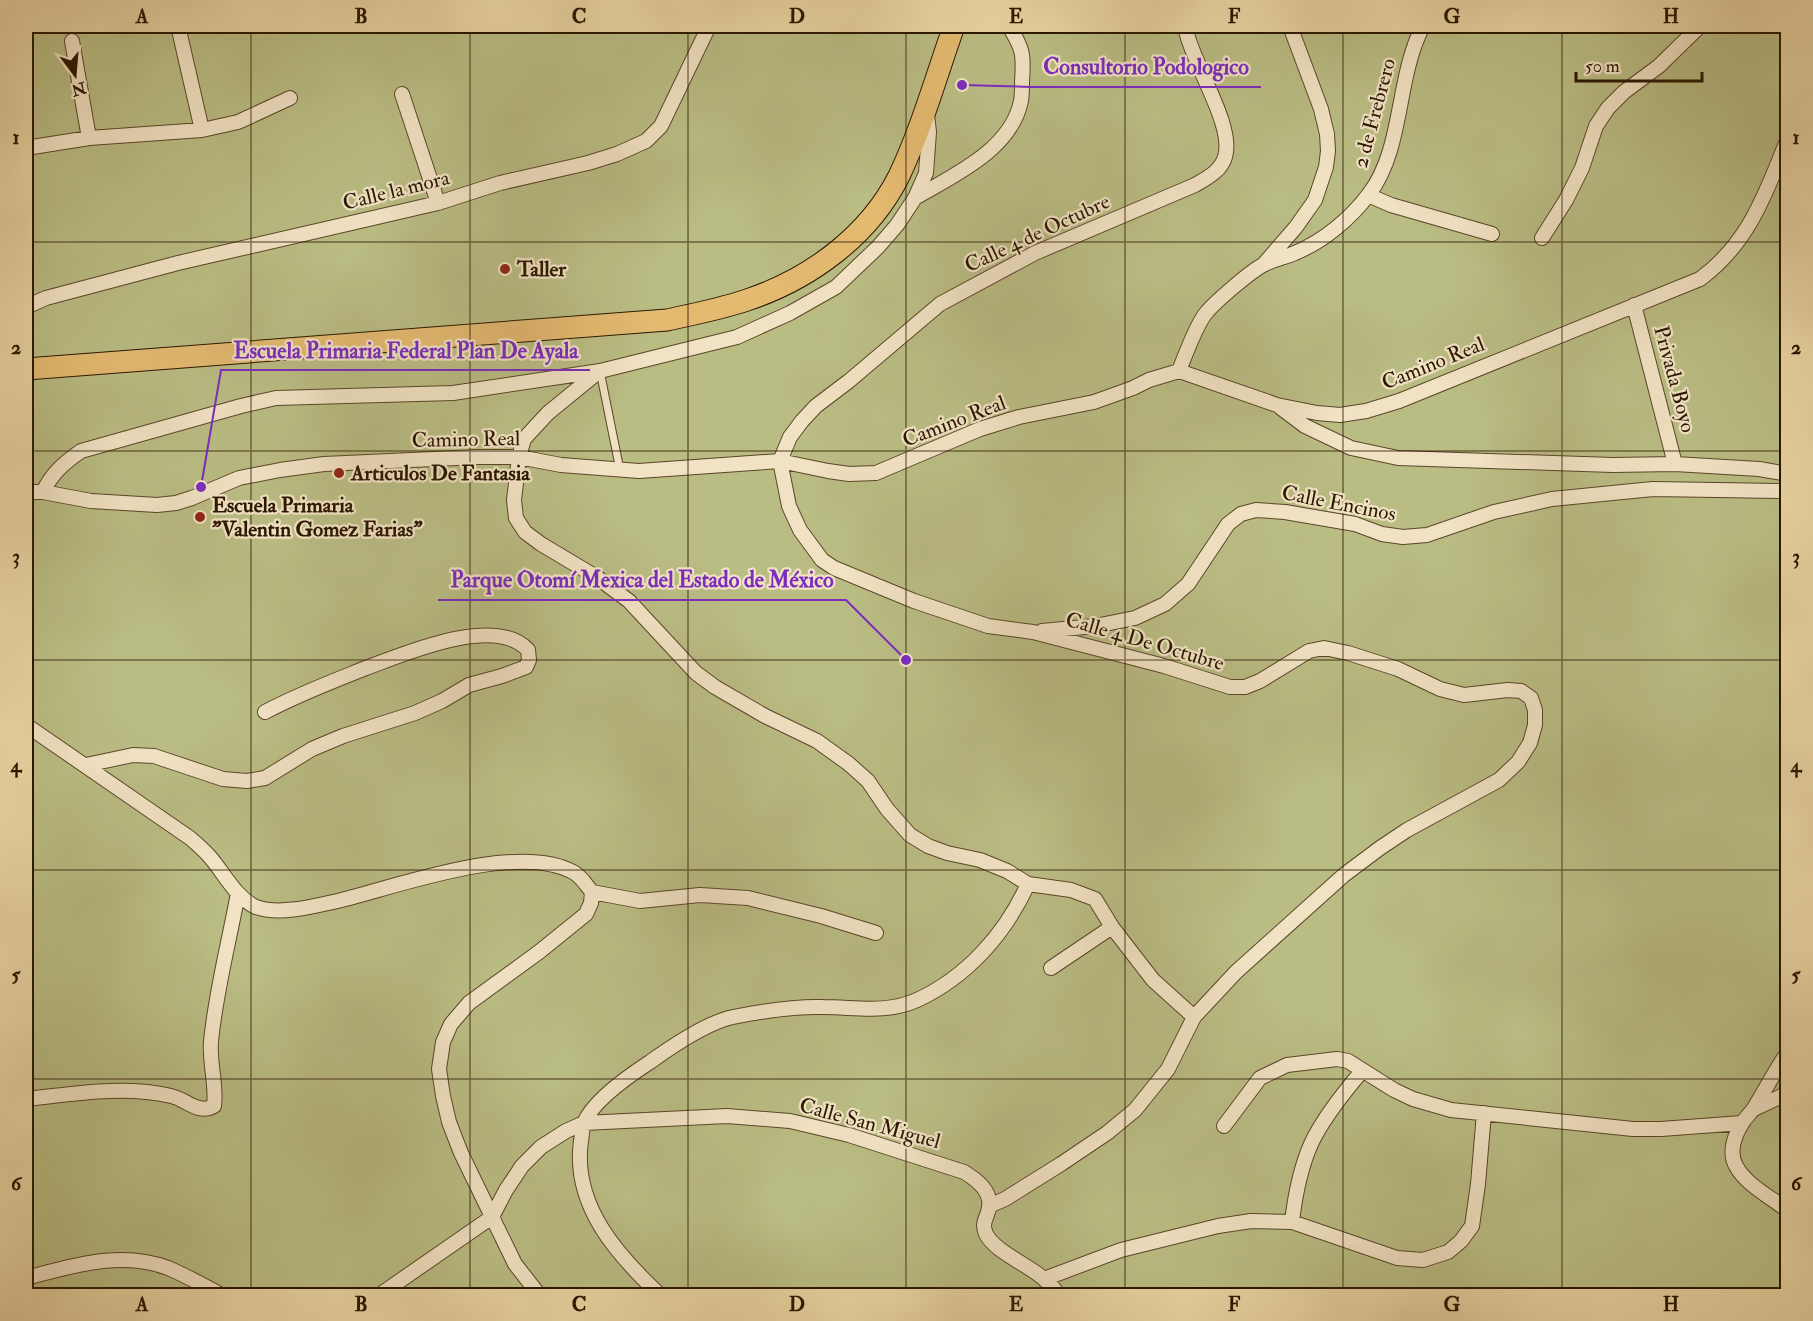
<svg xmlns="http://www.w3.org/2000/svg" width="1813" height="1321" font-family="'IM FELL Double Pica',serif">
<rect width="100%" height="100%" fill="#e9d3a2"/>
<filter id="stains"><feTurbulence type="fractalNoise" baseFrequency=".00333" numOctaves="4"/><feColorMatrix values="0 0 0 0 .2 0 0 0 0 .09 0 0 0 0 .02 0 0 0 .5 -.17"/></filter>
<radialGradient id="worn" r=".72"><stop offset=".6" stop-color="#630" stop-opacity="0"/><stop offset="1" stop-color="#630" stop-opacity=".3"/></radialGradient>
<path fill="#b9bc83" stroke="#726a42" stroke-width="1.5" d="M26,26H1787V1295H26Z"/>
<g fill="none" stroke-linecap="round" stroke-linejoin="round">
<g stroke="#5a4628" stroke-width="9">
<path id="lane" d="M600,371L620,470"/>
</g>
<g stroke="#5a4628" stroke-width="16">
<path id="street" d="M178,26L202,130
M72,41L89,138
M402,94L438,203
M26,148L89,138L202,130L238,122L290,98
M1368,195L1391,205L1492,234
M915,198C954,175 1011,150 1021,101C1022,95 1022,88 1022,82C1024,54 1023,49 1009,26
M1542,238L1566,200L1582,168L1596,126L1608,108L1624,92L1659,66L1700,26
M1264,264L1296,227L1315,200L1326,167L1328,151L1327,134L1321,109L1290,26
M1634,305L1675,464
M26,307L46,298L178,263L438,203L500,183L588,163L617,154L646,141L661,126L709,26
M1179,371C1185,356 1196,325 1206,313C1215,302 1253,269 1265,264C1275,259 1286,257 1295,253C1324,241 1351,218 1369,194C1404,148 1396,77 1423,26
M597,373L548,413L524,439L519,457L514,500L516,518L525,532L541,544L598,578L629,601L696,673L715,687L765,716L817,741L849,764L868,781L887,809L910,835L928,846L947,853L980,860L1007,871L1028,884L1071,890L1095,899L1112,927L1153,980L1194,1017
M1281,408L1305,426L1351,448L1398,458L1613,465L1675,464L1759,469L1788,474
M26,492H43L91,501L157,505L176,503L192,498L239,478L280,470L324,464L478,457H519L561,465L639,471L780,461L828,471L849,474L876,473L980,429L1019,417L1094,402L1133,388L1149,380L1179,371L1277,405L1317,413L1340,415L1366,411L1399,401L1700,279C1749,243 1766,193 1788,138
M43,492C52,473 64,463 81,451L241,406L276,398L453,393L600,371L737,337L790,313L836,287L878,247L897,225L915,198L926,173L929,132L927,115
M1042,631L1095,626L1135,618L1165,604L1188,584L1228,524L1241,514L1256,510L1285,512L1355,524L1382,534L1403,537L1427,535L1494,512L1552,499L1653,489L1788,491
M26,725L190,838C197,844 204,850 210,857C224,873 236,898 256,907C278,915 311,907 333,902C394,888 516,841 573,872C582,877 586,885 592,892
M86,765L133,755L154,756L223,779L247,781L265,778L312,749L343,736L415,713L442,701L469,685L502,676L526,667L529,660L528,650C495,614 404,654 366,668C331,682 299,694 265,712
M592,892L640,901L700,895L748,898L821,916L876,933
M1051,968L1112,927
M1788,1052C1775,1070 1766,1089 1754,1108C1751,1113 1746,1117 1743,1122C1735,1134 1728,1152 1736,1166C1746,1185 1771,1197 1788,1211
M26,1099C73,1094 123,1085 171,1096C186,1099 198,1115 214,1106C217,1086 209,1062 211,1041C216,991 229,942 238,893
M1754,1109L1788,1093
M1224,1126L1260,1078L1287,1065L1337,1059L1348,1061L1394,1090L1413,1099L1451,1110L1633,1129H1661L1742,1123
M989,1206L1005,1199L1061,1164L1107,1133L1135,1110L1168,1069L1194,1017L1236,972L1344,875L1380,848L1407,830L1499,780L1518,762L1530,743L1535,725V710L1531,698L1521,691L1508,690L1464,695L1440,689L1398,669L1348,653L1324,648L1309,651L1260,681L1245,687H1230L1164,666L1033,632L988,626L914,601L834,568L822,560L800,530L789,506L780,461L790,437L802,421L816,406L849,381L940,304L1035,253L1195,185C1207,178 1221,171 1225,157C1235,125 1191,62 1185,26
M1292,1222C1295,1196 1300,1169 1311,1144C1322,1120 1345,1091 1362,1071
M26,1278C72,1266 121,1250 168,1268C187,1276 205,1286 223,1296
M1044,1279L1121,1250L1218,1226L1251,1221L1292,1222L1397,1258L1423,1260L1448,1252L1461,1241L1472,1226L1478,1184L1484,1113
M378,1296L492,1217L506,1190L522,1166L541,1147L566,1131L584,1123L727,1116L790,1121L849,1135L964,1172C977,1180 992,1191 989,1208C987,1218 981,1223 986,1234C995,1252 1029,1265 1044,1279C1050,1284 1055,1290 1060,1296
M540,1296L515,1264L461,1153L449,1122L443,1096L439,1069L443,1042L451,1024L469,1003L539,952L586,914L591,903L592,892
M661,1296C617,1255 572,1205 581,1141C582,1136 582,1128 584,1123C593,1101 630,1075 650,1062C671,1047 708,1022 733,1017C763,1011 793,1006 823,1007C856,1007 886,1014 917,1000C967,977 1005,934 1028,884"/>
</g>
<g stroke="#2a1700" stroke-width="23">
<path id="primary" d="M26,369L667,320C694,314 721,309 747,300C810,279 869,236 899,176C921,130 937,74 954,26"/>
</g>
<use href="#lane" stroke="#f1e2c3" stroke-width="7"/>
<use href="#street" stroke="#f1e2c3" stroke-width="14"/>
<use href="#primary" stroke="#e4ba71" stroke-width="21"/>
</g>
<path fill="none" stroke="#2a1700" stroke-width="1.5" stroke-opacity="0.55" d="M251,26V1296M470,26V1296M688,26V1296M906,26V1296M1125,26V1296M1343,26V1296M1562,26V1296M26,242H1788M26,451H1788M26,660H1788M26,870H1788M26,1079H1788"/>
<g fill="#8f2418" stroke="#f1e2c3" stroke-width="2">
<circle cx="505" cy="269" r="6"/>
<circle cx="339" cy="473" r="6"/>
<circle cx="200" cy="517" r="6"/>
</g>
<g text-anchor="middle" stroke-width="4.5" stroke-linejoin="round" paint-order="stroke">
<g font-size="21" fill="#2a1700" stroke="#f1e2c3">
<text transform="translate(1374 113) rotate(-75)" y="7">2 de Frebrero</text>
<text transform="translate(396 190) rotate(-14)" y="7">Calle la mora</text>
<text transform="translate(1037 233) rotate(-25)" y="7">Calle 4 de Octubre</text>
<text transform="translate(1433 363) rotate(-22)" y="7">Camino Real</text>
<text transform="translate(1675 379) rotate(75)" y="7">Privada Boyo</text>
<text transform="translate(954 421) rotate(-21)" y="7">Camino Real</text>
<text transform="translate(466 439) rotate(-1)" y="7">Camino Real</text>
<text transform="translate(1339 503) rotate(11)" y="7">Calle Encinos</text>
<text transform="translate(1145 641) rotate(16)" y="7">Calle 4 De Octubre</text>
<text transform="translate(870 1123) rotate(15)" y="7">Calle San Miguel</text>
</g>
<g font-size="21" font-weight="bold" fill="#2a1700" stroke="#f1e2c3" text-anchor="start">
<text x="517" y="276">Taller</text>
<text x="351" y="480">Articulos De Fantasia</text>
<text x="212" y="512">Escuela Primaria<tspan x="212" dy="24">"Valentin Gomez Farias"</tspan></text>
</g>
</g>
<path fill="none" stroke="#7b2cbf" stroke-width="2" d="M962 85L1031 87H1261M201 487L221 370H590M906 660L846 600H438"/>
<g fill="#7b2cbf" stroke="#f1e2c3" stroke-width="2">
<circle cx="962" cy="85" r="6"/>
<circle cx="201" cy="487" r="6"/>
<circle cx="906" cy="660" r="6"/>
</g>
<g font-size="22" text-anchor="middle" font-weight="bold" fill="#7b2cbf" stroke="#f1e2c3" stroke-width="4.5" stroke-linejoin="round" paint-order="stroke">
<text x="1146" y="74">Consultorio Podologico</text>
<text x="406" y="358">Escuela Primaria Federal Plan De Ayala</text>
<text x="642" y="587">Parque Otomí Mexica del Estado de México</text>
</g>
<rect width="1813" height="1321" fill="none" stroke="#e9d3a2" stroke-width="66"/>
<g transform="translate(75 75) rotate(164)" stroke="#f1e2c3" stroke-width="4.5" paint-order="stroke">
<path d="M0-4.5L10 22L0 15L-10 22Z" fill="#2a1700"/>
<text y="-9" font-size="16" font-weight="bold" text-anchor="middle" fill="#2a1700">N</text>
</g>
<path d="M1576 72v9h126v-9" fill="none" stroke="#2a1700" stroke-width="3"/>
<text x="1585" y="72" font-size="18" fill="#2a1700" stroke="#f1e2c3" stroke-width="4.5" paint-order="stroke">50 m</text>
<rect x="33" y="33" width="1747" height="1255" fill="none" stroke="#2a1700" stroke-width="2"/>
<g font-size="20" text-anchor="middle" font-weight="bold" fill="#2a1700">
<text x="142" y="23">A</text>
<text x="361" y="23">B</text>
<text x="579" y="23">C</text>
<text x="797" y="23">D</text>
<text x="1016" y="23">E</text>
<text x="1234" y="23">F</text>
<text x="1452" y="23">G</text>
<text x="1671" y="23">H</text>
<text x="16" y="144">1</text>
<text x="1796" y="144">1</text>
<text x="16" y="354">2</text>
<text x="1796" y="354">2</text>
<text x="16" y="563">3</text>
<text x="1796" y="563">3</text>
<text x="16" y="772">4</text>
<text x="1796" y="772">4</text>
<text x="16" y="981">5</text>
<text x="1796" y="981">5</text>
<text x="16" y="1190">6</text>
<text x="1796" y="1190">6</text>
<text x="142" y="1311">A</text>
<text x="361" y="1311">B</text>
<text x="579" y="1311">C</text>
<text x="797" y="1311">D</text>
<text x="1016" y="1311">E</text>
<text x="1234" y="1311">F</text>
<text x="1452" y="1311">G</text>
<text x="1671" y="1311">H</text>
</g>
<rect width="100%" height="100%" filter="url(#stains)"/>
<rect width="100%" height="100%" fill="url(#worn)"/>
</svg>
